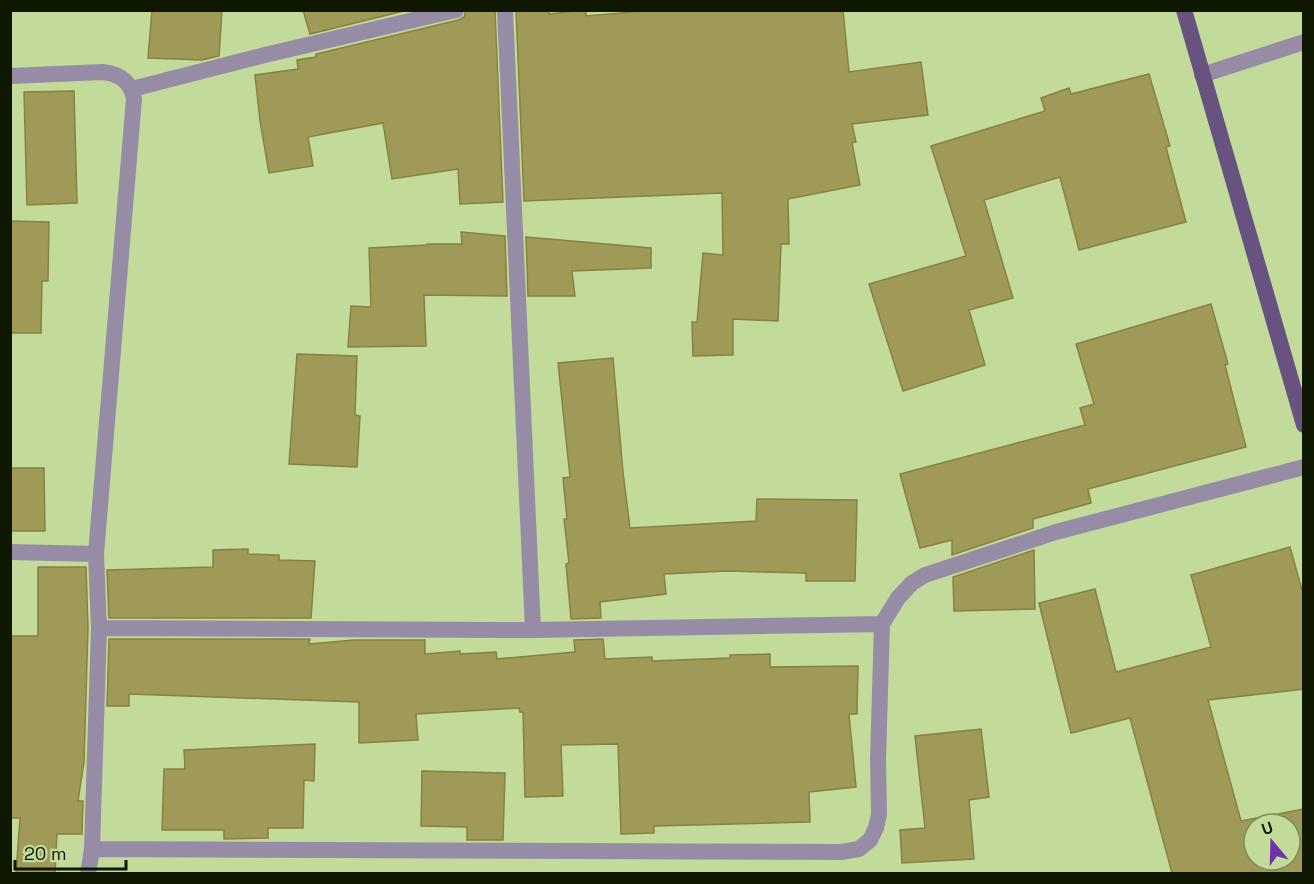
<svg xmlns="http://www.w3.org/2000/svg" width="1314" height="884" font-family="'Space Grotesk',sans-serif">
<rect width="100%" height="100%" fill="#c2db9a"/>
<path fill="#9f9a57" stroke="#87823f" stroke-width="1.5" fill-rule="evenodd" d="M152,10H222L219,56L202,60L148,58Z
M303,10H408L310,34Z
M466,10H495L503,202L460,204L458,169L392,179L383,123L308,137L313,166L269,173L260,121L255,75L298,69L297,60L316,57V54L458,20L464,17Z
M516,10H549V14L586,10V16L657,10H843L849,72L921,62L928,115L852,124L856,142L852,143L860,185L788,199L789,244H781L778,321L733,319V355L693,356L692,322H697L703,253L723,255L722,193L524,201Z
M1149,74L1170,146L1166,147L1186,222L1079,250L1060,177L984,200L1013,298L969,310L985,365L903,391L869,284L966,256L931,146L1045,111L1041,98L1069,88L1071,94Z
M74,91L77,203L27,205L24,92Z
M10,221L49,222L48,281H42L41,333H10Z
M461,232L505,236L507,296L424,295L426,346L348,347L351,306L371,307L369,248L427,245V244H462Z
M526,237L651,248V268L572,271L575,296H528Z
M1211,304L1228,364L1225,365L1246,447L1088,489L1091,503L1033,519V528L952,555V540L920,548L900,474L1085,425L1080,408L1094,404L1076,344Z
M297,354L357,356L355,415L360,416L357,467L289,464Z
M613,358L623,472L630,528L756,521L757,499L857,500L855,581H806V573L727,571L664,574L666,594L600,602L601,618L571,619L566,564L569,563L564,519H567L563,478L570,477L558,363Z
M10,468H44L45,531H10Z
M1290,547L1304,597V689L1208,700L1241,821L1304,809V873H1172L1130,718L1071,733L1039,603L1095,589L1116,672L1211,647L1191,575ZM1254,824H1290V860H1254Z
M248,549V554L279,555V560L315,561L311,618H109L107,570L213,567V550Z
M1034,550L1035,609L954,611L953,577Z
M38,567H86L88,628L84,762L78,801H83L82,834H57L55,873H16L20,818H10V636H38Z
M109,639H310L309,644L354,640H425V654L460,651V654L496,652L497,659L575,652L574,640L603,639L605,659L652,657V661L730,658V655L770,654V667L858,666L857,714H849L856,787L809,792L810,822L654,826V833L621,834L618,744L561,745L563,796L525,797L523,712H520L519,708L416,714L418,740L359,743V702L129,694V706H107Z
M981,729L989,797L969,800L974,859L902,863L900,830L925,828L915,736Z
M315,744L314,781L304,780L303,828H268V838L224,839V830H162L164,769H185L184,750Z
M422,771L505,773L503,840H467V827L421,826Z"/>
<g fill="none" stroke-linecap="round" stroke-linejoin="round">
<path stroke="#978ca6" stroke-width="16" d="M505,10L533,630
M1202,75L1304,42
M10,76L103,72C119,74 131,81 134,99L96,554L10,552
M132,89L265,55L456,10
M99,628L533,630L882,624
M92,849L841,852L859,849L870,840L876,828L879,814L878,759L882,624L898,598L912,583L925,575L1056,532L1304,467
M88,874L92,849L99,628L96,554"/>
<path stroke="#685280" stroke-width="16" d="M1184,10L1304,425"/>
</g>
<rect width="1314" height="884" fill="none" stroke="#0f1701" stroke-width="24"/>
<g transform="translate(1272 842) rotate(341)"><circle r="28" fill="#c2db9a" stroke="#7a8d5d" stroke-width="1.5"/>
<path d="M0-4.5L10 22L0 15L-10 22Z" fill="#7131a6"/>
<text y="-9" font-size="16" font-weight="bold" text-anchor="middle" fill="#0f1701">U</text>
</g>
<path d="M15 860v9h111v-9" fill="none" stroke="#0f1701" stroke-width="3"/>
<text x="24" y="860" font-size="18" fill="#0f1701" stroke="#c2db9a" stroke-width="4.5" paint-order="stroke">20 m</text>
</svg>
